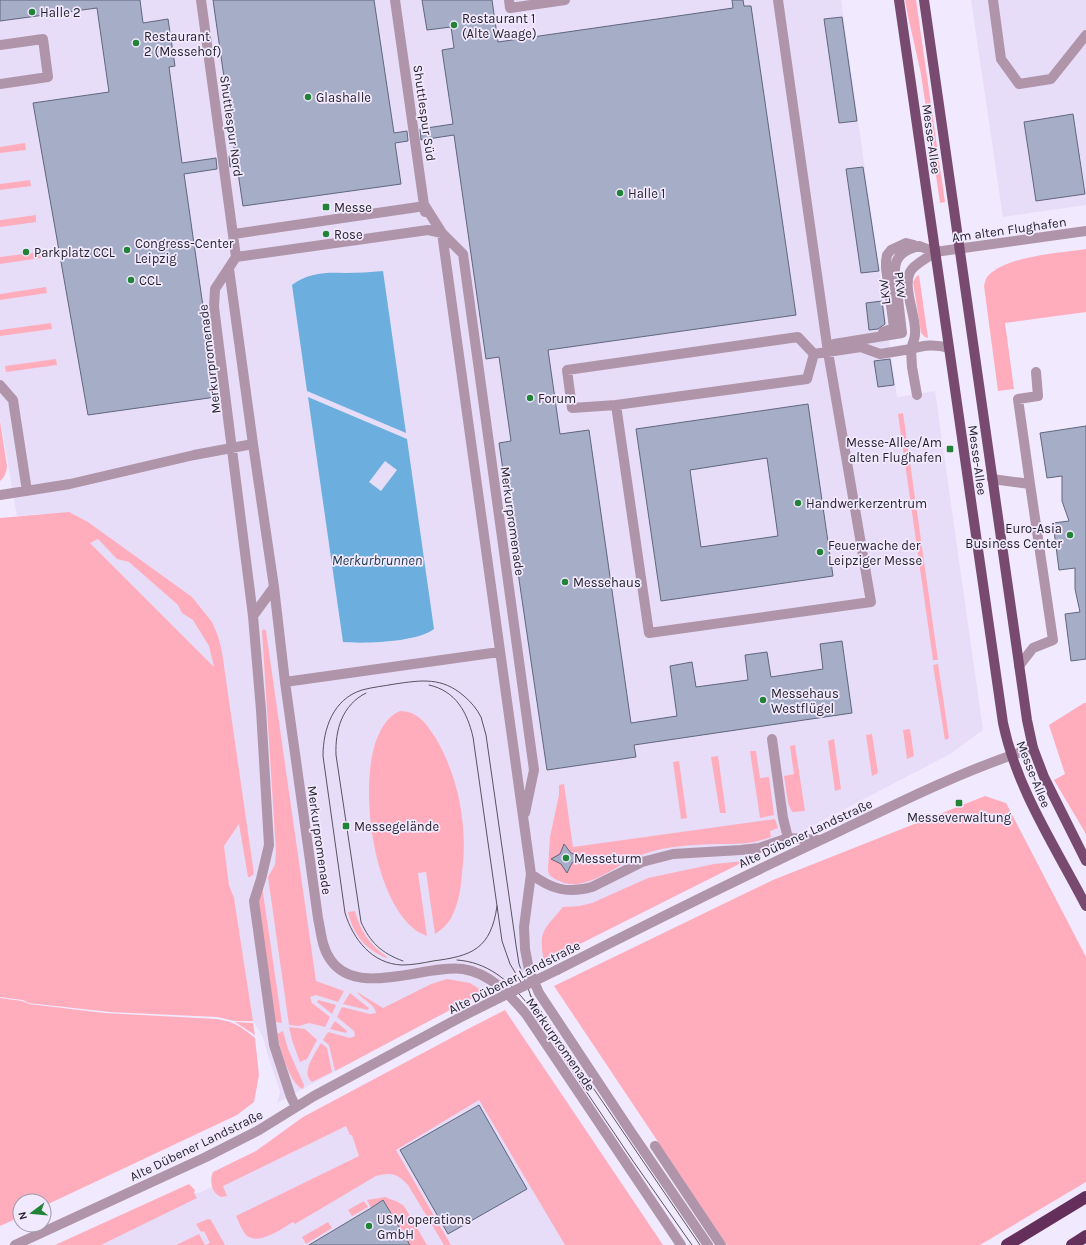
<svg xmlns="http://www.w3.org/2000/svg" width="1086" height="1245" font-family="Karla,sans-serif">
<rect width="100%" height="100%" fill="#f1e9fe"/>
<path fill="#e7ddf8" d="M0,0H841L897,397L935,391L983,730L950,754L745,861L452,1008L277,1103L280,1093L279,1088L268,1056L263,1037L253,1021L234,898L229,885L224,846L239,824L60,513L17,516L0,418Z
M971,0H1086V205L1003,217Z
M478,1041L613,1245H80L194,1193H199L212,1187L215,1183Z"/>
<path fill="#ffadbd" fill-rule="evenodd" d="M905,0H916L945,202L940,203L921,74L908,16Z
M25,143L26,150L0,153V147Z
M30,180L31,186L0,190V184Z
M36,215V222L0,227V220Z
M1086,249V312L1005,323L1014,389L998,391L984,286C985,282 986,277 989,275C1007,256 1060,253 1086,249Z
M40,252L41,258L0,264V257Z
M919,275L928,338L925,337L921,333L913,282L916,277Z
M46,287L47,293L0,300V294Z
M51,323L52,329L0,336V330Z
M56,359L57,365L6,372L5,366Z
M903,413L938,660H933L898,414Z
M0,421L7,466C6,473 5,477 0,481Z
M69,512L88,522L192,597L212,622L218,636L222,652L254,874L250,877H248L239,824L224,846L229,885L234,898L253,1021H235L217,1017L110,1012L28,1003L23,1000L0,997V518ZM98,539L117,559L129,562L178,605L182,613L193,620L209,646L214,667L90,543Z
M264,629L266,631L316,981L344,991L338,1002L316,995L310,997L312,1003L330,1017L325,1027L309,1023L299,1026L289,1025L268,877L275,865L276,851L262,631Z
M938,664L949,738L945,740L933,665Z
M1084,703H1086V834L1054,780L1065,774L1049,725Z
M400,711C417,711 426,723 435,737C459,777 468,827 462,873C461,887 459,901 453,914C449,923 443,929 435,934L426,872L418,873L427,936C423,934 417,932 414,929C373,895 360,792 375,744C380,730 386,717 400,711Z
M910,729L914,756L907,759L903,730Z
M872,734L878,773L872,776L866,735Z
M834,739L841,789L835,791L828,741Z
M795,745L805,811L792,812L788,803L784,776L794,774L790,746Z
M750,751H756L760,778L769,777L774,815L760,818Z
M718,756L726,813H720L711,757Z
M679,761L687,818L681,819L673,762Z
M564,784L573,847L775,819L778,828L770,831L771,837C765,839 759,841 754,842C742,844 731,844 720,844C693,845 667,845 641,855C615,865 584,895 557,880C551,877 548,875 548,869L550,837L559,795V785Z
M985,796L1006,803L1086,957V1182L980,1245H727L554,986L773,880Z
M745,861L544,962C538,930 544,930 563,907L579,906L592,903L648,878L714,864Z
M262,886L282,1023L275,1022L257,901Z
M355,911C360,931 370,945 387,957L386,958C365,949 353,934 348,912Z
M447,979L470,983L484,992L335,1071L329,1045L323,1040L328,1032L350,1038L355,1036L354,1031L337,1017L342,1007L370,1014L376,1013C375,1004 361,999 357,992L383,1008L431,984Z
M350,993L369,1008L368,1010L343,1004Z
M0,998L22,1001L29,1004L104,1013L216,1019C235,1022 240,1026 255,1038L259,1075L254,1102L237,1115L44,1206V1201H20V1217L0,1226Z
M318,1000L336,1005L332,1014L317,1002Z
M505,1010L663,1245H565L479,1100L396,1150L451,1245H444L408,1185C397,1173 391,1172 376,1176L295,1224L293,1222C281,1229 260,1245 247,1236C242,1231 239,1222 236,1216L359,1156L352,1135H350L346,1126L223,1186L227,1196L222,1197C212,1195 209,1181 213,1172L256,1151L303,1117L466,1030Z
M335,1021L347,1031L346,1033L330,1029Z
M235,1022L253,1023L255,1035Z
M289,1027L305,1029L317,1040L307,1059L300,1062L292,1040Z
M283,1031L288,1049L304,1085L303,1089C290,1085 279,1046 277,1034Z
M321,1043L327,1048L332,1072L312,1082C300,1074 315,1053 321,1043Z
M189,1184L195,1190L194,1193L197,1198L101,1245H55Z
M385,1197L398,1202L404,1206L427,1245H410L384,1201L371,1208L367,1200Z
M364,1201L368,1207L352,1216L348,1210Z
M208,1219L211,1220L225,1245H176L199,1234L205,1245L210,1243L204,1231L201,1232L196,1224Z
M328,1222L332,1228L306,1244L302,1237Z"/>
<path fill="#6cafdf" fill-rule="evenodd" d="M383,271L406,433L307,391L292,285C307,273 327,272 345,273C358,273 371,272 383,271Z
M308,397L407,439L434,629C418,642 364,644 343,642ZM385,461L397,470L381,491L369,482Z"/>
<path fill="#a6adc7" stroke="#60667e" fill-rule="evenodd" d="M0,0H140L143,23L168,19L175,66L169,67L182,163L216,158L217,169L184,174L216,397L88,415L33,103L109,92L97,8L0,21Z
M213,0H374L394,133L407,131L408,141L395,143L401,184L243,206L237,166L230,167L229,156L235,155Z
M422,0H492L498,42L733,8L732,0H743L744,6H751L796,315L548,350L560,434L589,430L631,723L677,716L670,666L692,662L696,687L748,680L745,655L767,652L771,677L823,669L820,644L842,641L852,713L634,745L636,757L547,770L499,443L511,441L499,357L486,359L454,135L421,140L420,129L453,124L442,50L454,48L451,27L427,30Z
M842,17L857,121L839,123L824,19Z
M1073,114L1085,194L1036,201L1024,122Z
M863,167L879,271L861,273L846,169Z
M882,301L885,324L878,329L869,330L866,303Z
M890,359L894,385L878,387L874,361Z
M808,404L833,576L661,601L636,429ZM767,458L778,536L701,547L690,470Z
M1086,426V659L1071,661L1065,614L1080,612L1075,589V568L1059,570L1053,523L1069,521L1062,501V476L1047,478L1040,433Z
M564,844L571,853L581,857L572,863L567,873L561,864L551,859L560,854Z
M479,1105L527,1189L448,1234L400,1150Z
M383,1200L410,1245H309L371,1208Z"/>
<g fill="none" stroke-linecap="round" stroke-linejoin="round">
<path stroke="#b094a9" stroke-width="10" d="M201,0L236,257
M395,0L425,212
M509,0L510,8L565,0
M778,0L828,352L871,602L649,633L616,405L572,408L567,370L798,337L814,354L861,347L880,354L911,349C912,345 915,339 915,334C917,318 902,288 910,272C914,264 928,258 935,252L1086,231
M993,0L1001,59L1019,84L1051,79L1086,35
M0,45L43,39L48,77L0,84
M425,206L442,233L531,874L524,927L525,949L529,970L539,993L631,1132L708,1245
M234,234L425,206
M236,257L215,289L214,307L253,616L261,710L269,845L261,879L254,901L274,1045L291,1097L296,1107
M236,257L428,230L442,233L463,254L534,770L525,813
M229,269L253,444L274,587L285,682L318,918C321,932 322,948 330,959C356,999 425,964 463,969C490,973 510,995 526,1014L681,1245
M883,332L894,328L886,268V261L887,255L891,250L906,243L914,245
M834,344L902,333L895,273C894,256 904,250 919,246L935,252
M0,385L13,400L27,491
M917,395L912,367L911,349C925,345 935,344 949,348
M616,405L807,379L814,354
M992,479L1030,484L1053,640L1033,648L1019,666
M1030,484L1018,399L1038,396L1036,372
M0,495L70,484L194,455L253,444
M253,616L274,587
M285,682L499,652
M772,739L783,818L788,838
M531,874C551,889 567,894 592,887L642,862L673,854L741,850L759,848L788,838L819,840
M557,970C651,922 746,875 842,830C904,800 967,769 1033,748
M655,1146L721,1245
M15,1245L206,1157L259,1130L314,1096L459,1018L493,1001"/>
<path stroke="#794a6f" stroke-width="10" d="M899,0L1003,723C1017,790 1055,846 1086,906
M924,0L1027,720L1033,748L1044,777L1086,861"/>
<path stroke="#652f5b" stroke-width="12" d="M1007,1245L1086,1197
M1072,1245L1086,1236"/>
<path stroke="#585360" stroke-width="1" d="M429,685C456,691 467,712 473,737L502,941L510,964L521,982
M366,693C342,705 335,730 336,755L361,922C370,942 381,953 403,961
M497,906C491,949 472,956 433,961C423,963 412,965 402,965C372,964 353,939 345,913L323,756C323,729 333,699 362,690C373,687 384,686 395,684C422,680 442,677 464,696C471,702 477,709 481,717C483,723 484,729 486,735L516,945L519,964L532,999
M457,960C487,962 508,980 526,1002L633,1161L692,1245
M530,995L700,1245"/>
<path stroke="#b094a9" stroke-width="10" d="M493,1001L557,970"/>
</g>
<g fill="#208336" stroke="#f1e9fe" stroke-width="1.5">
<circle cx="32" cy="12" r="4"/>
<circle cx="454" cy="25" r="4"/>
<circle cx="136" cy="43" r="4"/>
<circle cx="308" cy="97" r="4"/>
<circle cx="620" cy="193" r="4"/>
<rect x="322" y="203" width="8" height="8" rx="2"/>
<circle cx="326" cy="234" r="4"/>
<circle cx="127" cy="250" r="4"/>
<circle cx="26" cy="252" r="4"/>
<circle cx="131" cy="280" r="4"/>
<circle cx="530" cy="398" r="4"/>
<rect x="946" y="445" width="8" height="8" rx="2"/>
<circle cx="798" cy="503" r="4"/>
<circle cx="1070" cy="535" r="4"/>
<circle cx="820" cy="552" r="4"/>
<circle cx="565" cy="582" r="4"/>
<circle cx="763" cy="700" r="4"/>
<rect x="955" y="799" width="8" height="8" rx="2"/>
<rect x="342" y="822" width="8" height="8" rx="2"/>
<circle cx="566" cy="858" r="4"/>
<circle cx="369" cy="1226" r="4"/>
</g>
<g text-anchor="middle" stroke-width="3.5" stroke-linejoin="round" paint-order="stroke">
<g font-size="13" fill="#27232d" stroke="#f1e9fe" text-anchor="start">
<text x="40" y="17">Halle 2</text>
<text x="462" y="23">Restaurant 1<tspan x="462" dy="15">(Alte Waage)</tspan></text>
<text x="144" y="41">Restaurant<tspan x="144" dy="15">2 (Messehof)</tspan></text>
<text x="316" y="102">Glashalle</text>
<text x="628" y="198">Halle 1</text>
<text x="334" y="212">Messe</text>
<text x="334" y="239">Rose</text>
<text x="135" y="248">Congress-Center<tspan x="135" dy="15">Leipzig</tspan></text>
<text x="34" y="257">Parkplatz CCL</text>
<text x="139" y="285">CCL</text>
<text x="538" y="403">Forum</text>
<text x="942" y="447" text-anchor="end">Messe-Allee/Am<tspan x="942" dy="15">alten Flughafen</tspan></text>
<text x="806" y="508">Handwerkerzentrum</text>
<text x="1062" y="533" text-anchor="end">Euro-Asia<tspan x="1062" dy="15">Business Center</tspan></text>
<text x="828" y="550">Feuerwache der<tspan x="828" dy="15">Leipziger Messe</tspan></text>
<text x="573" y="587">Messehaus</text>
<text x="771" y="698">Messehaus<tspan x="771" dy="15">Westflügel</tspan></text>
<text x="959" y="822" text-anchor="middle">Messeverwaltung</text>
<text x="354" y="831">Messegelände</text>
<text x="574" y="863">Messeturm</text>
<text x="377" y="1224">USM operations<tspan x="377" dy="15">GmbH</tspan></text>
</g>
<g font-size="13" fill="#27232d" stroke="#f1e9fe">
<text transform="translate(425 113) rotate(82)" y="5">Shuttlespur Süd</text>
<text transform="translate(232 126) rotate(82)" y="5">Shuttlespur Nord</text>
<text transform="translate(932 139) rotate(82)" y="5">Messe-Allee</text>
<text transform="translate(1009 229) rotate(-8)" y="5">Am alten Flughafen</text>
<text transform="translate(901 285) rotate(83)" y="5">PKW</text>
<text transform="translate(884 292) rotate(-97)" y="5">LKW</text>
<text transform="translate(209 359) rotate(-97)" y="5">Merkurpromenade</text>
<text transform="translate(978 460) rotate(82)" y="5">Messe-Allee</text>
<text transform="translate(513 521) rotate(82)" y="5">Merkurpromenade</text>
<text transform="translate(1034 774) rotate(68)" y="5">Messe-Allee</text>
<text transform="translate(805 833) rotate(-25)" y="5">Alte Dübener Landstraße</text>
<text transform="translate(320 840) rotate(82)" y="5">Merkurpromenade</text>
<text transform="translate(514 977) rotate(-27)" y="5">Alte Dübener Landstraße</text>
<text transform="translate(561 1044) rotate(55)" y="5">Merkurpromenade</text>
<text transform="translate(196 1145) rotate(-26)" y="5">Alte Dübener Landstraße</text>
</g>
<g font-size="14" font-style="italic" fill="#173549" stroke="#f1e9fe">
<text x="377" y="565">Merkurbrunnen</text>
</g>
</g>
<g transform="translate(32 1213) rotate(254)"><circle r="19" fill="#f1e9fe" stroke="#a09aaa"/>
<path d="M0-3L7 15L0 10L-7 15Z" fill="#208336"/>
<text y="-6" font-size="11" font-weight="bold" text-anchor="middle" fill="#27232d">N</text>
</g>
</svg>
